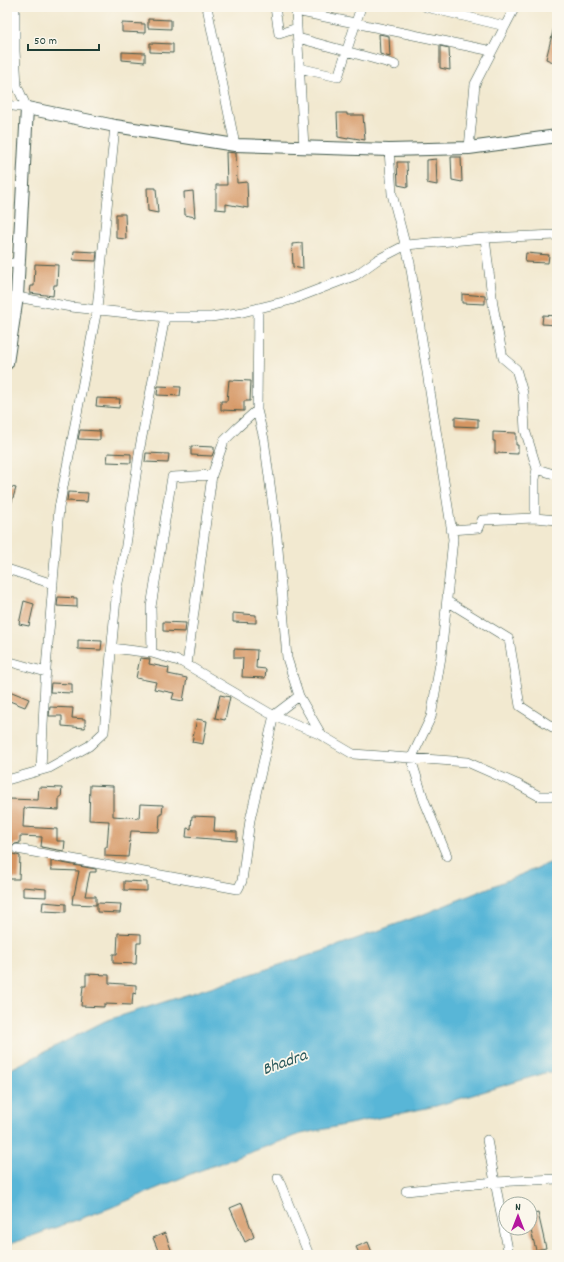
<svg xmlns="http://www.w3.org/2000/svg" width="564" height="1262" font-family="Dekko,sans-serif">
<rect width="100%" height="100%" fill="#fbf7ec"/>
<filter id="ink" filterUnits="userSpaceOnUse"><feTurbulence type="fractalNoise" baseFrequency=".025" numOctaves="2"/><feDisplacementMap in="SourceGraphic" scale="8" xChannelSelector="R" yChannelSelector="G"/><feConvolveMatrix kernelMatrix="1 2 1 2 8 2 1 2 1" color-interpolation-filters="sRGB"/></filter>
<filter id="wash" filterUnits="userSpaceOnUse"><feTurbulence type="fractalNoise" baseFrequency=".012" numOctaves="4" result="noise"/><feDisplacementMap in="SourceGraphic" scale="16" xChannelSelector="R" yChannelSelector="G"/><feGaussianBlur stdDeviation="0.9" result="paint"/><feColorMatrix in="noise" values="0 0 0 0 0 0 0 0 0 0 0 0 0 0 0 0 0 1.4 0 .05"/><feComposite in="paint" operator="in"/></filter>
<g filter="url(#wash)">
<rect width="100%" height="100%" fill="#f2e9d0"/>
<path fill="#58b6d7" stroke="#3c7a86" d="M557,860V1071L545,1073L436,1106L301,1134L193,1173L110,1208L7,1245V1071L105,1021L323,951L424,914Z"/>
<g id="blocks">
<path fill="#d59664" d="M148,19L171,20V29L148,28Z
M122,23L145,24V33L122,32Z
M555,23L557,24V54L553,62L546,59Z
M379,34L389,36L390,57L380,54Z
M150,43L173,44V53L150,52Z
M440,46L449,48L450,70L440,68Z
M122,52L145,53V62L122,60Z
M337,113H347V115H363L365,140L348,137V139L338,137Z
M226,152L236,153L237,183L247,182L248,208L226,204V210L216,209V185H227Z
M451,157H461L462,182L452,180Z
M436,159L437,185L427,183V160Z
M397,162H407L408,187L398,185Z
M147,188H156L158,213L148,211Z
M193,191L195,217L185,215L184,192Z
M116,214H125L126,239L116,238Z
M302,243L303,269L293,267L292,244Z
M74,251L97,252L96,261L73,260Z
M526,253L549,255L548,263L525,262Z
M35,264L58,265L57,285H54L53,296L30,293L31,286H34Z
M462,294L485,296V304L462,303Z
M543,315L557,316V325L542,324Z
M229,380L251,381L250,401H244V411L221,410V401H227Z
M158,386L181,387L180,396L157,395Z
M97,398L120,399L119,408L96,406Z
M455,417L478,419V427L455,426Z
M80,430L100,431V440L78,439Z
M493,432L516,433V445H518V454L495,453V441H493Z
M191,446L214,447V451L212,456L191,455Z
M108,453L131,454V463L107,462Z
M146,453L169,454L168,463L145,462Z
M7,486L16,488L9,511L7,510Z
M68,492L88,493L87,502L67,501Z
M58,597L77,598V607L57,606Z
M24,601L34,604L29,626L19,624Z
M233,613L256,615V623L233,622Z
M163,622L186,623L185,632L163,631Z
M78,640L102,641L101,650L78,649Z
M234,649L257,650L256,668L266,669L265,678L242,677L243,658H234Z
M140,658L150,659L149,664L169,668L168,674L187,678L183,701L172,699L174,693L154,689L156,682L136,678Z
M51,683L72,684V693L50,692Z
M7,690L29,699L25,707L7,700Z
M220,695L230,697L225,720L215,718Z
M50,707L73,708L72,718L85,719V728L62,726V716H49Z
M197,719L207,721L203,744L192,742Z
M90,785L113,786V816L139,818L140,804L163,805L162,814H160L159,832L131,831L128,857L105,856V847H107L109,821L89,820Z
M39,787L62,788L61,797H59V810L24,808L23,827L57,829V841H65L64,851L41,847L42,837L20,836V843L15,844L11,848L13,854L20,856L19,879H7V813L9,799L38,800Z
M192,816L215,817L214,831L237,832V841L186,837L187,828L191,829Z
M51,861L96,869V872H90L85,896H96V905L72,904L73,895H74L79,871L51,870Z
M124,881L147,882V891L124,890Z
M23,887L46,889V897L23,896Z
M43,902L66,904V912L42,911Z
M97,903L121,904L120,913L97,912Z
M118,933L141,934V943H137L136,964L113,963V954H117Z
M86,974L109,975V983L136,985V994L133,993L132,1005L104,1004V1007L81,1006L83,986H86Z
M242,1203L254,1237L245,1242L230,1208Z
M538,1213L546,1248L536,1250L530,1227V1215Z
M165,1233L173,1255H160L153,1238Z
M368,1242L373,1255H360L356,1247Z"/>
</g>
</g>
<g filter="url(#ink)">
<use href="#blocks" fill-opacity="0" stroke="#3f574b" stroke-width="1"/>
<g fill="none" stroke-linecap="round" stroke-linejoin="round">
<g stroke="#3f574b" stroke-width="10">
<path id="minor" d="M15,7V51L17,86L27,108
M207,7L235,145
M275,7L279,34L297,28
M426,7L505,26
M298,38L393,64L395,65
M299,68L338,77L361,7
M7,105L27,108
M304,147L296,11L492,51
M469,148L475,84L515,7
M389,150L392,194L410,263L453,539L441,657L431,717L411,759L424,800L447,856
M485,238L493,305L503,358L516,369L523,393L525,430L537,469L557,475
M7,264L20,262
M17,297L71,307L165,317H211L243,312L291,300L356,275L377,260L406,245L485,238L557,235
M258,308L257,410L264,439L277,537L287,658L299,696L322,736
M535,518V479L537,469
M451,530L479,528L482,520L535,518L557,520
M7,569L53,584
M447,601L509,639L520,706L557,730
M112,648L152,653L182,662L269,713L319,734L353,754L467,762L517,784L539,796H557
M152,653L151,607L172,477L212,475L224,441L237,428L257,410
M7,661L46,672
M187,665L212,475
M41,770L45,681L59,508L97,309L115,126
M7,780L49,768L89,746L104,732L117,587L125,552L140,447L165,317
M17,849L238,889L242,881L250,820L274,715L299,696
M487,1140L509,1255
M278,1178L309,1255
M406,1191L495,1182L557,1179"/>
</g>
<g stroke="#3f574b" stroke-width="14">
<path id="major" d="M7,363L17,297L27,108L115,126L235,145L389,150L469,148L557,136"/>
</g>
<use href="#minor" stroke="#fff" stroke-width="9"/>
<use href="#major" stroke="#fff" stroke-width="12"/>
</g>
</g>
<g text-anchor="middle" stroke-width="3.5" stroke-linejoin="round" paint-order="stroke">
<g font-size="17" font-style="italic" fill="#2d5b5d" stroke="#fbf7ec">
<text transform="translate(284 1061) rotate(-20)" y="6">Bhadra</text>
</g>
</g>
<rect width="564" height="1262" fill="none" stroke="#fbf7ec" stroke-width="24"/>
<g transform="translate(518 1216)"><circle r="19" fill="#fbf7ec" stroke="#a3ada2"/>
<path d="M0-3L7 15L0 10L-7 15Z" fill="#b5179e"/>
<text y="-6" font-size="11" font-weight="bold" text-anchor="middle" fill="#1f3d34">N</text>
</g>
<path d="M28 44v6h71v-6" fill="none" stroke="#1f3d34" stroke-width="2"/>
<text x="34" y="44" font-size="12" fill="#1f3d34" stroke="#fbf7ec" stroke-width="3" paint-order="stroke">50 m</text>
</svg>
